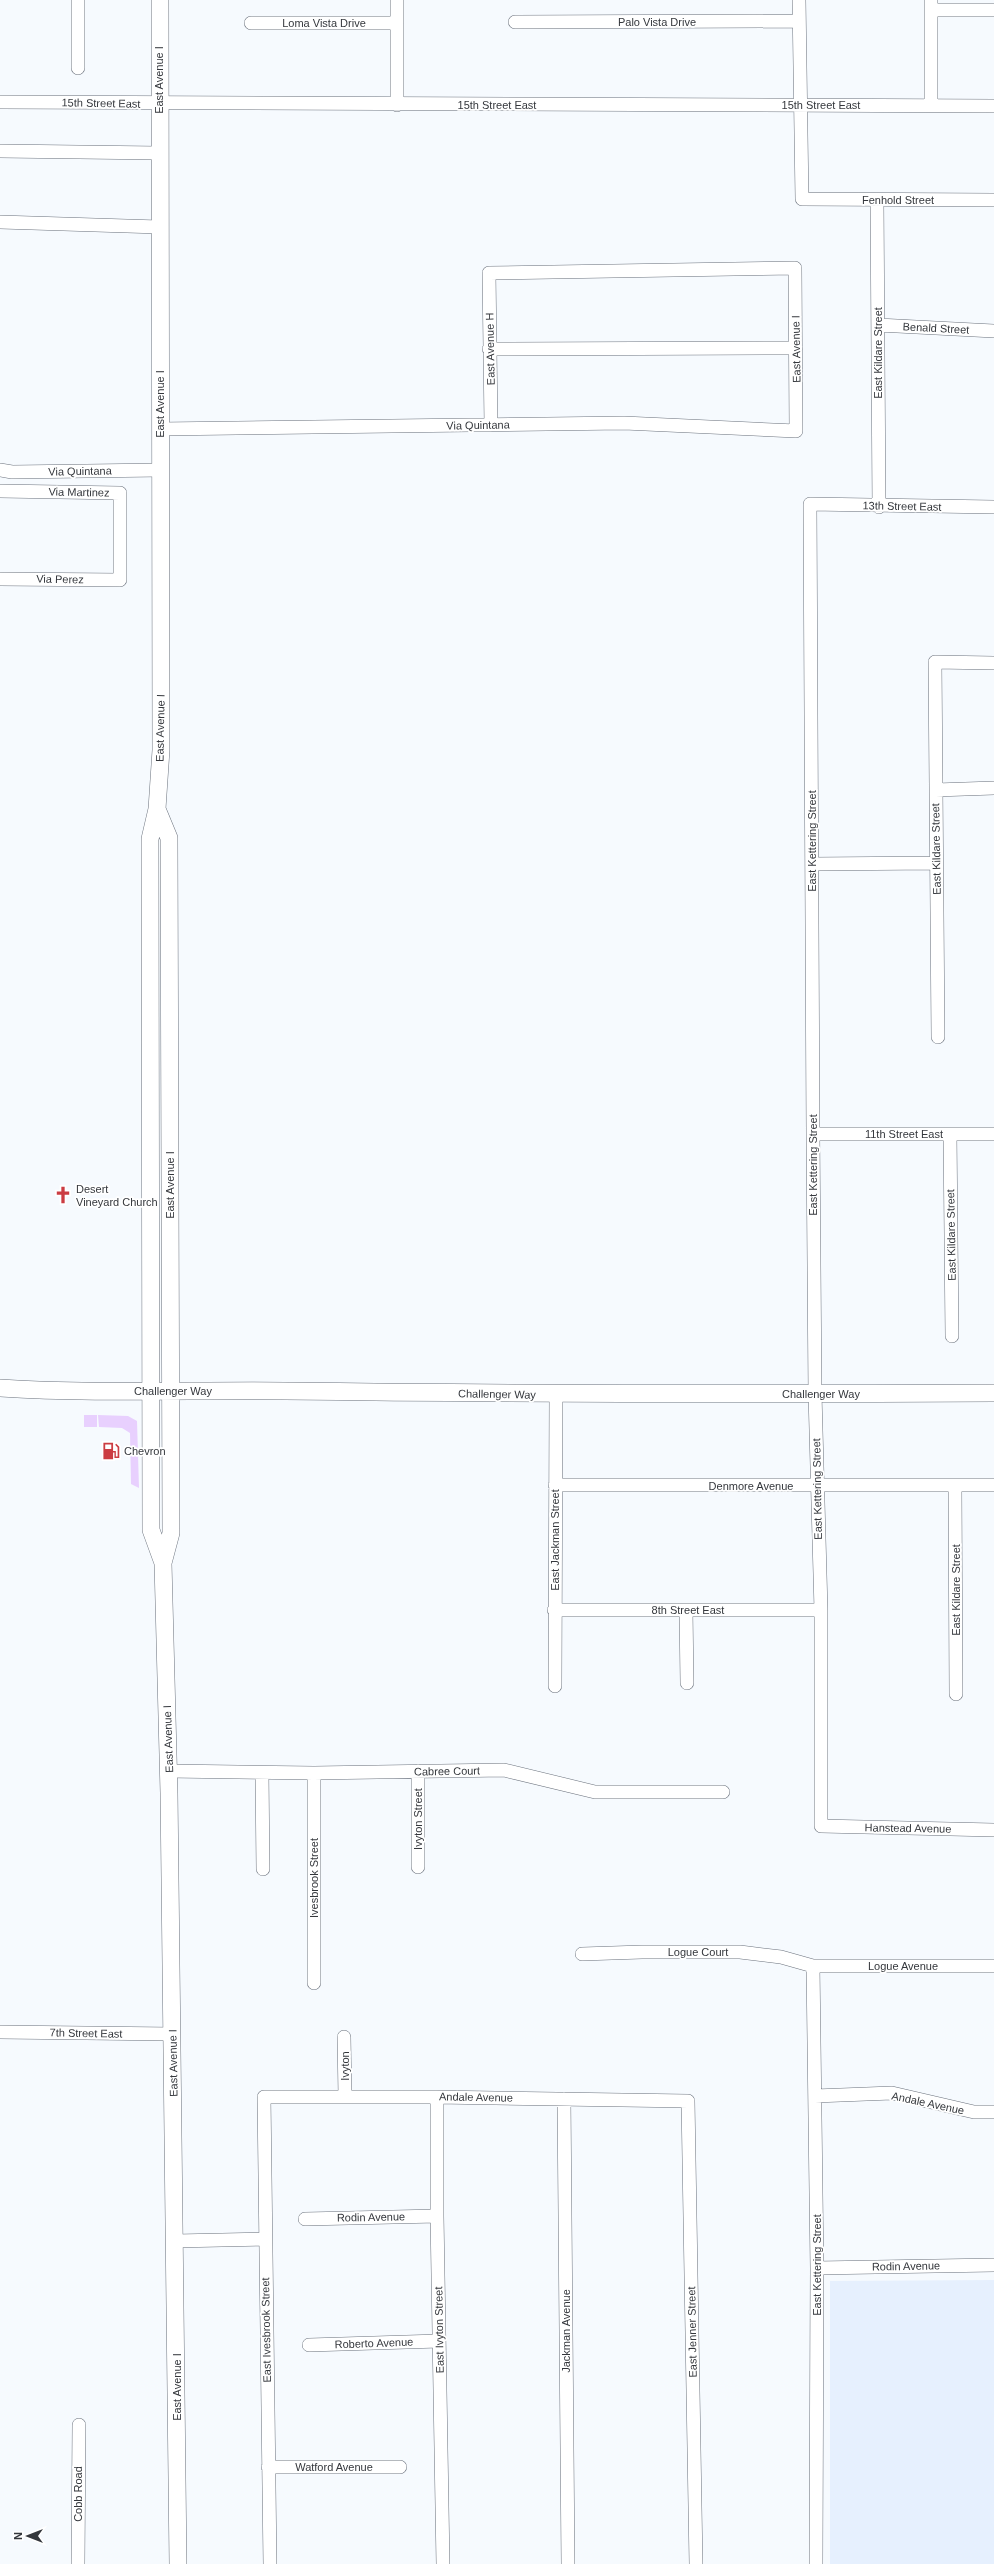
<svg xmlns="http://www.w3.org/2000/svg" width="994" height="2564" font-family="Arial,sans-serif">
<rect width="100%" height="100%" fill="#f6fafe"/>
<path fill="#e6f0fe" d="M994,2280V2564H830V2281Z"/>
<path fill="#e8d0fe" d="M84,1415H97V1427H84Z
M98,1415L128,1416L137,1421L139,1488L131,1484L130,1433L122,1428L99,1427Z"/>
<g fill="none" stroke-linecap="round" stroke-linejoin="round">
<g stroke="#6b727d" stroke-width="14">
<path id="minor" d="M78,0V68
M799,0L802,199L994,200
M931,0V106
M931,10H994
M515,22L799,21
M251,23H397
M0,102L994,106
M397,105V0
M0,151L158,153
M877,200L879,507
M0,222L159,227
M878,325L994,331
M489,349L796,348
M160,429L624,423L796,431L795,268L489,273L491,425
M0,470L12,472L160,470
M0,491L120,493V580L0,579
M994,507L810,504L813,1134L815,1394L821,1610V1826L994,1830
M936,790L994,788
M812,864L936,863
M938,1037L935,662L994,663
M813,1134H994
M950,1134L952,1336
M555,1485H994
M955,1485L956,1694
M554,1610H821
M686,1610L687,1683
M555,1686L556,1395
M169,1771L314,1773L504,1770L595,1792H723
M418,1771V1867
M262,1773L263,1869
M582,1954L642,1952H740L781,1957L813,1966H994
M813,1966L817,2268L816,2564
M314,1983V1773
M0,2032L172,2034
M344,2037L345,2096
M815,2096L892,2093L974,2112H994
M437,2097V2216L443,2564
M564,2099L568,2564
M305,2219L437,2216
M176,2241L265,2239
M817,2268L994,2265
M309,2345L439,2341
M268,2467H400
M78,2564L79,2425
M270,2564L264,2097H437L688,2101L696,2564"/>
</g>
<g stroke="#6b727d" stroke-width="18">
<path id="major" d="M160,0L161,750L157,809L150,839L151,1530L163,1563
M157,809L169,838L171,1533L163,1563L169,1793L178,2564
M0,1388C95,1394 190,1390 285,1391C521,1394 757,1394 994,1393"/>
</g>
<use href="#minor" stroke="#fff" stroke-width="13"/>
<use href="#major" stroke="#fff" stroke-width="17"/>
</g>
<defs>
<g id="church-bare" transform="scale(1.38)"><path d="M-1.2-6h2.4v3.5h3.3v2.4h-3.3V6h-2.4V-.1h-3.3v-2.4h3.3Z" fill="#cb3c42" stroke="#fff" stroke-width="2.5" paint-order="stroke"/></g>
<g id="fuel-bare" transform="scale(1.38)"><path d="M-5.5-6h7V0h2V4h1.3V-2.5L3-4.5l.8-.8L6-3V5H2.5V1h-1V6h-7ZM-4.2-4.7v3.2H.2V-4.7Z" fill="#cb3c42" stroke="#fff" stroke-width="2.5" paint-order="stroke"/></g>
</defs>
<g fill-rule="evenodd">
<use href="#church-bare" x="63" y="1195"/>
<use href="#fuel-bare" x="111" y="1451"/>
</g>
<g text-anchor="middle" stroke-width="3.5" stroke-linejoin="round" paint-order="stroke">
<g font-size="11" fill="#34373c" stroke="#fff">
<text x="657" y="26">Palo Vista Drive</text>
<text x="324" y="27">Loma Vista Drive</text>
<text transform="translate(159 80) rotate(-90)" y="4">East Avenue I</text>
<text transform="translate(101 103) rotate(1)" y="4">15th Street East</text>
<text x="497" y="109">15th Street East</text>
<text x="821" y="109">15th Street East</text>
<text x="898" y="204">Fenhold Street</text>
<text transform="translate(936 328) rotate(3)" y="4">Benald Street</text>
<text transform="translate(490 349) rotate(-91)" y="4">East Avenue H</text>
<text transform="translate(796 349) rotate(-91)" y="4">East Avenue I</text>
<text transform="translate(878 353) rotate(-90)" y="4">East Kildare Street</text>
<text transform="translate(160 404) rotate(-90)" y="4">East Avenue I</text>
<text transform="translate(478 425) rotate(-1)" y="4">Via Quintana</text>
<text transform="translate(80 471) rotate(-1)" y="4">Via Quintana</text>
<text transform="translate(79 492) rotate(1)" y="4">Via Martinez</text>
<text transform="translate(902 506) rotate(1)" y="4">13th Street East</text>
<text transform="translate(60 579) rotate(1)" y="4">Via Perez</text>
<text transform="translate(160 728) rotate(-89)" y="4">East Avenue I</text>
<text transform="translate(812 841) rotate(-90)" y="4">East Kettering Street</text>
<text transform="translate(936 849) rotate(-91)" y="4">East Kildare Street</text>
<text x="904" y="1138">11th Street East</text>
<text transform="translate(813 1165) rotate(-90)" y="4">East Kettering Street</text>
<text transform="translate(170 1185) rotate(-90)" y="4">East Avenue I</text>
<text transform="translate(951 1235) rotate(-91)" y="4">East Kildare Street</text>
<text x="173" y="1395">Challenger Way</text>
<text transform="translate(497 1394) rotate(1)" y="4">Challenger Way</text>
<text x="821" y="1398">Challenger Way</text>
<text x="751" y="1490">Denmore Avenue</text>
<text transform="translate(817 1489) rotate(-91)" y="4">East Kettering Street</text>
<text transform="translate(555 1540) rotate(-90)" y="4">East Jackman Street</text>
<text transform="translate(956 1590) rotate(-90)" y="4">East Kildare Street</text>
<text x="688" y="1614">8th Street East</text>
<text transform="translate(168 1739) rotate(-92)" y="4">East Avenue I</text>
<text transform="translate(447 1771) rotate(-1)" y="4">Cabree Court</text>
<text transform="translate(418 1819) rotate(-90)" y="4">Ivyton Street</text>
<text transform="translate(908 1828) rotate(1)" y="4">Hanstead Avenue</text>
<text transform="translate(314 1878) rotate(-90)" y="4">Ivesbrook Street</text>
<text x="698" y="1956">Logue Court</text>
<text x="903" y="1970">Logue Avenue</text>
<text transform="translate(86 2033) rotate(1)" y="4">7th Street East</text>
<text transform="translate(173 2063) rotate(-91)" y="4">East Avenue I</text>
<text transform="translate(345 2066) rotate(-90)" y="4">Ivyton</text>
<text transform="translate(476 2097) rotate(1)" y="4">Andale Avenue</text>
<text transform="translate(928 2103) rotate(12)" y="4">Andale Avenue</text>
<text transform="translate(371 2217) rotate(-1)" y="4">Rodin Avenue</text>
<text transform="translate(817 2265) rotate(-90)" y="4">East Kettering Street</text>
<text transform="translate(906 2266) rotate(-1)" y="4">Rodin Avenue</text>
<text transform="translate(266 2330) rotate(-91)" y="4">East Ivesbrook Street</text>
<text transform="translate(439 2330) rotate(-91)" y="4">East Ivyton Street</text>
<text transform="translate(566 2331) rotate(-90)" y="4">Jackman Avenue</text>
<text transform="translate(692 2332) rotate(-91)" y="4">East Jenner Street</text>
<text transform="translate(374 2343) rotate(-2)" y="4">Roberto Avenue</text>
<text transform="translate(177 2387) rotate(-90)" y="4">East Avenue I</text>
<text x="334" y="2471">Watford Avenue</text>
<text transform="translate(78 2494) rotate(-90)" y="4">Cobb Road</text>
</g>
<g font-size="11" fill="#34373c" stroke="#fff" text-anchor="start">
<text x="76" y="1193">Desert<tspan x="76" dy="13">Vineyard Church</tspan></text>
<text x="124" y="1455">Chevron</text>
</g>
</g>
<g transform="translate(28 2536) rotate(270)" stroke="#ffffff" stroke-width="3" paint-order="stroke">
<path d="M0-3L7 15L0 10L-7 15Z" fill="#34373c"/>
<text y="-6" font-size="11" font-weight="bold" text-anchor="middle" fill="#34373c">N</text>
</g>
</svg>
